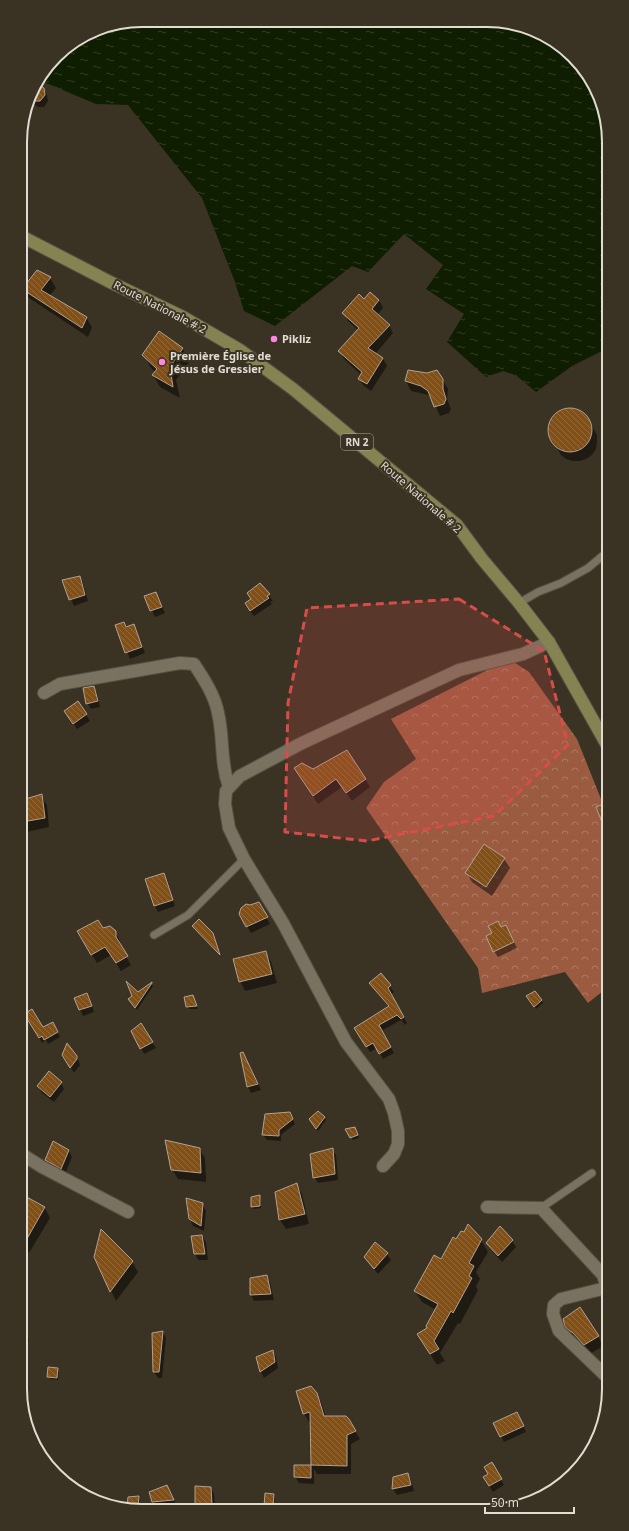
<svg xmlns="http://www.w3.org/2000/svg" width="629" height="1531" font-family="'Noto Sans',sans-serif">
<defs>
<pattern id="forest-crowns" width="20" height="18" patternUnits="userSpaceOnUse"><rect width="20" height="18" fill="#9b5b40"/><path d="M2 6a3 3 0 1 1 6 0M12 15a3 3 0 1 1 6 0" fill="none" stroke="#ad7a64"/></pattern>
<pattern id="water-ripples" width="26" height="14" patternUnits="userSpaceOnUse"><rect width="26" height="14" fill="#0f1d00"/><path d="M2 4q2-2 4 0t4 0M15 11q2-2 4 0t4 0" fill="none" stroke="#323d24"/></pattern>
<pattern id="building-back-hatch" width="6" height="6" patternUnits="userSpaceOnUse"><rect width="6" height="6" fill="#805018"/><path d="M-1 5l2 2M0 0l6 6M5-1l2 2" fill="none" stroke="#926939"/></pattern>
</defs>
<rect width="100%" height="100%" fill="#3a3324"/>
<path fill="url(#forest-crowns)" d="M509,659L529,672L577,739L607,814L608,987L588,1003L565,972L482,993L478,968L366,808L384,782L416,759L391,719Z"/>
<path fill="url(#water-ripples)" d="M142,20L511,22L568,50L593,81L605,111L606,349L572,366L536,392L517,376L503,371L486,377L447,342L464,314L426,289L443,265L404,234L368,272L352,266L275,326L244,311L235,282L202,198L128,105L96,104L39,80L61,50L96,29Z"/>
<path fill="#0007" d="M35,85L43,89L47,95L48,101L44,107H38L29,100Z
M38,271L50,278L56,288L49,296L86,317L92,327L88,337L29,298L23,289Z
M364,300H379L383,308L377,315L389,325L393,333L375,354L383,359L387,366L371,391L364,386L359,379L361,375L344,359L339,351L358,330L348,321L344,313Z
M160,333L183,349L190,361L176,380L180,398L160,387L153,375L155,372L151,368L144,355Z
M442,379L448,389L447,399L451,409L449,413L440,416L432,398L428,395L411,391L406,381Z
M570,409L577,410L583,413L588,419L597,435V442L596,449L592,455L586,459L580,461H573L566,459L561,455L551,438L550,432V425L553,419L557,414L563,410Z
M80,577L83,583L88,601L74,606L63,580Z
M260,584L273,601L270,602L272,604L254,616L249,610L252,600Z
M156,593L165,613L155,617L146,597Z
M117,626L127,628L134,626L145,653L130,659Z
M94,687L97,693L100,707L91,709L87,703Z
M78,703L90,721L77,729L69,717Z
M300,777L365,779L370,787L352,801L342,787L318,804Z
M41,796L47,805L49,827L22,833V801Z
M504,859L510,868L492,896L472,882L467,873Z
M163,874L167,880L175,906L158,912L155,906Z
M258,903L270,924L251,933L240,914L250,906Z
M78,932H115L120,941V946L131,965L121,971L111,955L97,963Z
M509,932L517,948L498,957L494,951Z
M266,952L271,962L277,983L245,991L240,981Z
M380,975L394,992L390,995L407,1023L405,1025L401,1020L381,1031L394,1053L383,1059L377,1048L370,1052L355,1028L389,1007L370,984Z
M151,983L153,986L137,1010L131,1002L138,993Z
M193,996L194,999L198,1009H189L187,1006Z
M75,998L90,1000L94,1012L83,1016Z
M529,999L541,1000L543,1003L536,1009Z
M25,1014L43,1029L52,1023L60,1037L48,1044L46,1040L42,1043Z
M152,1042L156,1048L144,1054L141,1048Z
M243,1053L247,1059L261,1090L251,1093L248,1087Z
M77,1056L80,1065L74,1073L67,1061Z
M61,1083L64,1089L54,1102L42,1093L38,1087Z
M290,1113L295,1124L281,1135V1141L267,1140L263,1135Z
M324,1118L326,1120L318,1131L312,1122Z
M347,1130L356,1131L359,1138L353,1140Z
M199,1149L205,1158L206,1182L178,1179L172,1169Z
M332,1149L336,1155L338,1180L318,1183L314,1177Z
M69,1151L72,1157L65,1174L50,1166L46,1160Z
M297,1185L302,1194L309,1224L286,1229L280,1220Z
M608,1190V1213L604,1206Z
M23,1196L45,1208L50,1218L29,1253L24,1247Z
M260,1197L261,1199V1208L253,1209L252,1207Z
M202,1204L206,1211L204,1231L193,1226L190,1219Z
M102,1231L132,1262L138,1272L116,1301L95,1257Z
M202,1236L206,1242L208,1260H198L195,1254Z
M481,1240L488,1252L476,1272L480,1279L476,1286L478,1290L460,1324L458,1323L440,1353L445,1361L437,1365L425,1346L428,1328L436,1310L422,1302L415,1291L457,1241Z
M512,1241L516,1247L502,1262L491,1250L487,1244Z
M375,1244L387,1254L391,1260L378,1274L369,1263Z
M267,1276L270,1282L274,1300L254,1301L251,1295V1279Z
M566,1326L598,1336L603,1346L590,1354L578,1341H577L572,1336Z
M24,1332L29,1340L24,1348Z
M163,1332L166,1338L162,1378H158L154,1372Z
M273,1351L276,1357L278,1368L264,1378L261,1372L257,1357Z
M57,1369L59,1372L58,1380L50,1379L48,1376Z
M316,1393L321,1402L326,1417L348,1420L360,1439L351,1444V1474H317L314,1469V1484L299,1483L295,1477V1466H312V1421L309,1422L304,1413Z
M520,1419L526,1432L504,1442L501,1436Z
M30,1431H35L37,1433L35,1439Z
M492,1464L504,1485L493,1492L484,1478L489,1475Z
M407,1474L411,1480L414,1491L397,1495L393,1489L394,1478Z
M211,1488L214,1494L215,1508H198L196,1505Z
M150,1493H170L177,1506L156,1508L153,1502Z
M274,1495L275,1498L274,1508H266L265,1506Z
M139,1497L140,1500V1509H129Z"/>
<path fill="url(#building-back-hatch)" stroke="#b1a193" d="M35,85H39L44,88L45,95L40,101H33L31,96L33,88Z
M37,270L51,277L41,290L87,317L82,328L22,289Z
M370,292L379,300L372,309L390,325L368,348L383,358L367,384L358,379L362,372L338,351L359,328L342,313L359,294L364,299Z
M159,331L183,348L170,367L173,387L152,375L157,369L142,355Z
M408,370L427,373L437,370L443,379V389L446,399L444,404L434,407L428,391L421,386L405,381Z
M548 430a22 22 0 1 1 44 0a22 22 0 1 1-44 0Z
M80,576L85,595L69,600L62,580Z
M260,583L270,594L267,596L269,598L250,611L245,603L251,599L247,593Z
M156,592L162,607L150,611L144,596Z
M124,622L126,627L134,624L142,647L125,653L115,625Z
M94,686L98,701L86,704L83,688Z
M78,701L87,714L73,724L64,711Z
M347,750L366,779L346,793L336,779L313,796L294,768L302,763L313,769Z
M42,794L45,818L22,822V800Z
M607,803V835L596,807Z
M484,844L505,858L486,887L465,873Z
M164,873L173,900L154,906L145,879Z
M259,902L268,917L246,927L239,914L241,908L246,904L250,905Z
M199,919L213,933L220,955L192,926Z
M98,920L103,928L110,926L116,931V937L128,956L116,963L105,947L91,955L77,931Z
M498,921L501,927L506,925L514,942L493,952L486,936L492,933L488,926Z
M266,951L272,974L239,982L233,959Z
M381,973L391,985L388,988L404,1017L401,1019L397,1015L379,1025L391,1047L379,1054L373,1043L366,1047L354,1028L389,1006L369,983Z
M126,981L138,992L152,982V983L135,1008L128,999L132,996Z
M535,991L542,1000L534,1007L526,996Z
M87,993L92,1006L79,1010L74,998Z
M193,995L197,1006L186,1007L184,997Z
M32,1009L43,1027L53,1022L58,1032L44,1040L42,1036L39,1038L24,1014Z
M141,1023L153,1042L140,1049L131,1031Z
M67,1043L77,1056V1059L70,1068L62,1055Z
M243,1052L258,1084L247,1087L240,1053Z
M49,1071L62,1082L50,1097L37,1086Z
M318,1111L325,1117L316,1129L309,1119Z
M290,1112L293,1119L279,1130V1136L262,1135L265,1114Z
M355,1127L358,1135L350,1138L345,1129Z
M165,1140L200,1148L201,1173L171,1170Z
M53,1141L69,1150L61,1169L45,1160Z
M333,1148L335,1174L313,1178L310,1154Z
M297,1183L305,1214L279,1220L275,1192Z
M23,1195L45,1207L24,1244L23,1200Z
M260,1195V1206L251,1207V1197Z
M186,1198L203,1203L201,1226L189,1219Z
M468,1224L482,1239L469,1263L474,1266L469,1276L472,1278L453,1313L451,1311L434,1341L439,1349L430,1354L417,1334L427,1328L426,1326L438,1304L414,1291L434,1255L441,1259L453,1237L456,1239L461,1231L464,1232Z
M500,1226L513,1240L498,1256L486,1243Z
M101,1229L133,1261L110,1292L94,1257Z
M202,1235L205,1254H194L191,1236Z
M375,1242L388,1253L374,1269L364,1257Z
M267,1275L271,1294L250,1295V1278Z
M580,1307L599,1336L584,1345L572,1332H571L565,1327L563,1319Z
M163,1331L159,1372H153L152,1333Z
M273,1350L275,1362L260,1372L256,1357Z
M48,1367L58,1368L57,1378L47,1377Z
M311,1386L317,1393L324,1416H346L349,1419L356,1431L347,1435V1466L311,1465L310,1412L303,1414L296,1391Z
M517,1412L524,1426L500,1437L493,1423Z
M492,1462L502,1479L489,1486L483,1477L488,1474L484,1467Z
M294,1465H311V1478L294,1477Z
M408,1473L411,1485L392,1489L393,1477Z
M167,1485L174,1500L152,1502L149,1492Z
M195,1486L211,1487L212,1505H195Z
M265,1493L274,1494L273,1507L264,1506Z
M139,1496L138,1508H127L128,1497Z"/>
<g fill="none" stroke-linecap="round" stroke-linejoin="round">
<g stroke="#565144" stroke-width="9">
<path id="lane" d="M519,603L538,592L561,583L588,568L606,553
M154,935L188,915L244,859
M541,1208L592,1173"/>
</g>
<g stroke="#565144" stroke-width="14">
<path id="street" d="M44,693L60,684L180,663L194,664C204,679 215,696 218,713C224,738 220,762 229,787
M23,1155L42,1167L128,1212
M383,1166L394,1154L398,1144V1131L394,1113L389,1099L346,1042L283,923L244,859L229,828L225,804L226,791L240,776L302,743L459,670L523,654L549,642
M487,1207L541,1208L603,1275L606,1285L602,1289L561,1299L554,1305L553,1314L559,1331L609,1379"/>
</g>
<g stroke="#565144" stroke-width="14">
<path id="primary" d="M21,236L110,282L183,317L240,350L293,389L457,525L482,559L519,603L549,642L607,745"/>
</g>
<use href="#lane" stroke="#797261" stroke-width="7"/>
<use href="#street" stroke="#797261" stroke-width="12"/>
<use href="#primary" stroke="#868353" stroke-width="12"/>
</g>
<path fill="#d84c4a" fill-opacity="0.2" stroke="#d84c4a" stroke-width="3" stroke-dasharray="8 5" stroke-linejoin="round" d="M459,599L544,651L568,745L494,816L367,841L285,832L288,703L307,608Z"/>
<g fill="#fe85e0" stroke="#3a3324" stroke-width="1.5">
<circle cx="274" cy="339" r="4"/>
<circle cx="162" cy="362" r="4"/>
</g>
<g text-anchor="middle" stroke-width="4" stroke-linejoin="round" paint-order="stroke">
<rect fill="#3a3324" stroke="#aea99e" stroke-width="1" x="341" y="434" width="32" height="16" rx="3"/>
<g font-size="10" font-weight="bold" fill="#e0dcd2">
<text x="357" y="446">RN 2</text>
</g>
<g font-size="11" fill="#e0dcd2" stroke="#3a3324">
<text transform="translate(160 307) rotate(27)" y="4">Route Nationale # 2</text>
<text transform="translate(421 497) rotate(41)" y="4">Route Nationale # 2</text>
</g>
<g font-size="11" font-weight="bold" fill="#e0dcd2" stroke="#3a3324" text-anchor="start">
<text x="282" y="343">Pikliz</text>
<text x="170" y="360">Première Église de<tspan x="170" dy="13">Jésus de Gressier</tspan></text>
</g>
</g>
<path d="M0 0H629V1531H0ZM142 27H487A115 115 0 0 1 602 142V1389A115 115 0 0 1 487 1504H142A115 115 0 0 1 27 1389V142A115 115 0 0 1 142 27Z" fill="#3a3324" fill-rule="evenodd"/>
<path fill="none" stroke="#e0dcd2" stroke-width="2" d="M142 27H487A115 115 0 0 1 602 142V1389A115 115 0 0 1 487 1504H142A115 115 0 0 1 27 1389V142A115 115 0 0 1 142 27Z"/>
<path d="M485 1507v6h89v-6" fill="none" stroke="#e0dcd2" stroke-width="2"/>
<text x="491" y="1507" font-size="12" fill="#e0dcd2" stroke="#3a3324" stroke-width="3" paint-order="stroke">50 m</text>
</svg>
